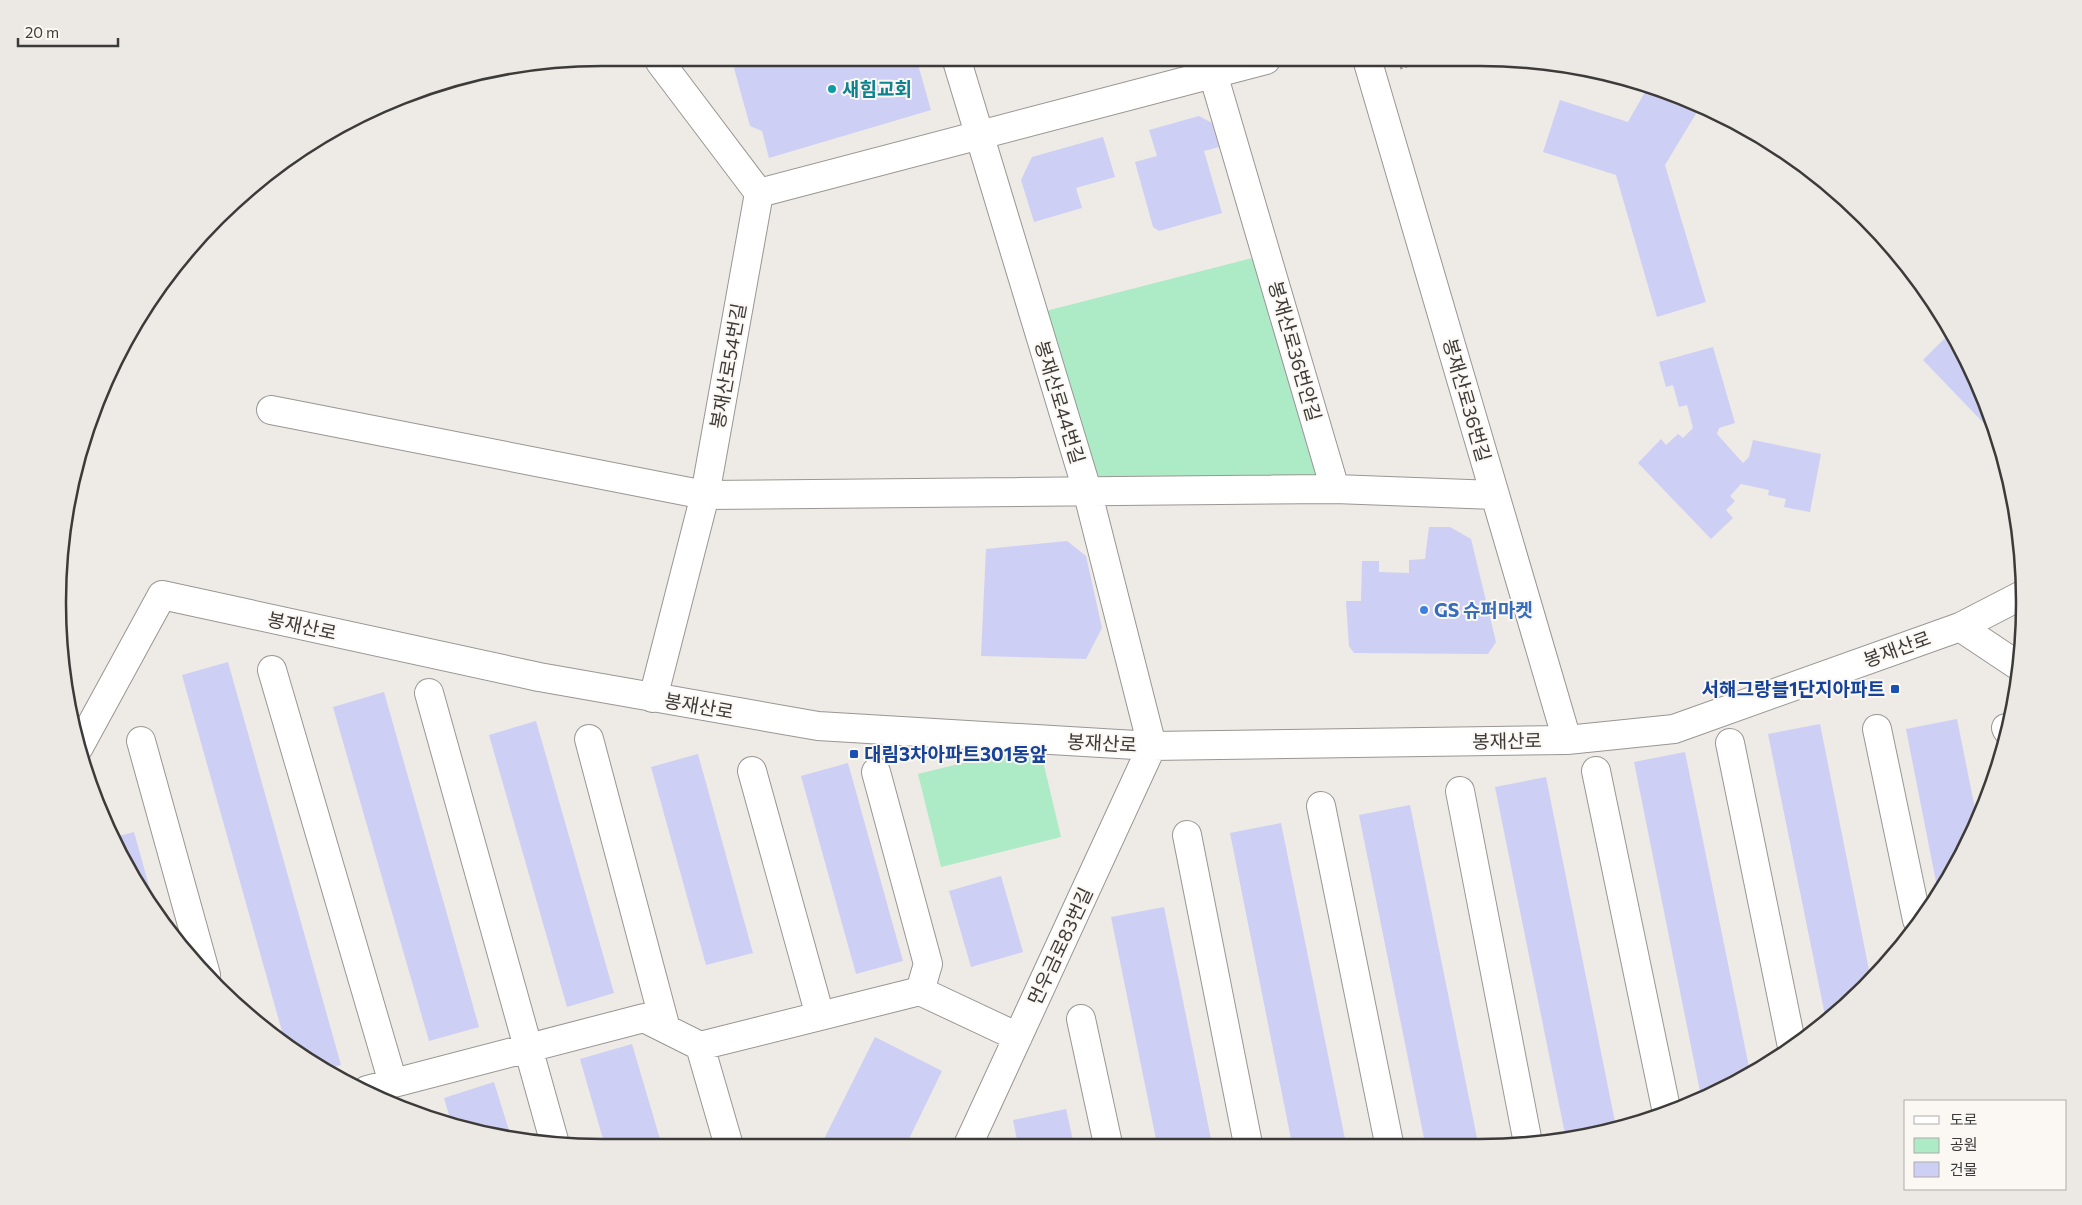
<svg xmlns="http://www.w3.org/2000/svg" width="2082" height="1205" font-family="Commissioner,'Noto Sans KR',sans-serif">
<rect width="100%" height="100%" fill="#eeeae6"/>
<path fill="#acebc6" d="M1260,256L1321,479L1094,485L1042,312Z
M995,755L1042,757L1061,837L941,867L918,774Z"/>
<path fill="#cdcff4" d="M749,61H917L931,110L769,158L762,131L750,126L734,68Z
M1649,85L1700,107L1665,165L1706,302L1657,317L1616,175L1543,152L1560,100L1628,122Z
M1199,116L1212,123L1219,147L1204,151L1222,213L1159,231L1153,227L1135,162L1157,156L1149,130Z
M1103,137L1115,177L1076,188L1082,208L1034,222L1021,180L1032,157Z
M1946,337L1952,343L1955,340L1968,362L1997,437L1923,360Z
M1713,347L1735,423L1719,428L1717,434L1743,463L1749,457L1753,440L1821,454L1810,512L1784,507L1786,499L1768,495L1769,490L1741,484L1730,496L1735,501L1726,510L1733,518L1711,539L1638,463L1661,439L1666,445L1678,434L1683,438L1693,428L1687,405L1679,407L1673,385L1666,387L1659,362Z
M1429,527H1450L1471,539L1496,642L1488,654L1354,653L1349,646L1346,601H1361L1362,561H1379V572L1409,573V560L1425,559Z
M1067,541L1086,556L1102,628L1086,659L981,656L986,549Z
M228,662L341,1065L323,1070L285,1042L182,675Z
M384,692L479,1027L429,1041L333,707Z
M1957,719L1977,819L1951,875L1938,892L1906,729Z
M536,721L614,993L567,1007L489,735Z
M1820,724L1871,980L1865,988L1826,1020L1768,734Z
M1685,752L1750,1072L1701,1096L1634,762Z
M698,754L753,953L706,965L651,767Z
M848,763L903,961L856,974L801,776Z
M1546,777L1616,1127L1566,1139L1495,787Z
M1410,805L1478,1143H1425L1359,815Z
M1281,823L1346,1144H1292L1230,833Z
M134,832L156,911L131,875L112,838Z
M1001,876L1023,952L971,967L949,891Z
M1164,907L1212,1144H1157L1111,917Z
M875,1037L942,1071L906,1145H821Z
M632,1044L662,1146H605L580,1059Z
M494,1082L511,1137L461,1129L452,1125L444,1098Z
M1066,1109L1074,1145H1018L1013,1120Z"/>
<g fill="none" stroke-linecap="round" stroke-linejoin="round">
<g stroke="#999693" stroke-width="30">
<path id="minor" d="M1367,59L1567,740
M1209,60L1335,489
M957,61L1087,490L1152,746L968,1145
M759,193L1266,60
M271,410L705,495L1335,489L1495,495
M1960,627L2020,667
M272,670L393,1083
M429,693L555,1144
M653,698L705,495L759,193L660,62
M2006,728L2007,730
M1877,729L1917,920
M589,739L666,1029
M141,741L206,975
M1730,743L1792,1047
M79,747L162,595L539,677L818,726L1152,746L1567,740L1674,729L1960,627L2022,595
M752,771L820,1016
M1596,771L1667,1113
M1460,791L1528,1143
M1321,806L1389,1143
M1187,835L1248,1144
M920,991L1018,1037
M1081,1019L1108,1144
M700,1046L729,1146
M367,1090L644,1018L700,1046L920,991L928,964L876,772"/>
</g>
<path stroke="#a09d9b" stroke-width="3" stroke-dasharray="2.5 2.5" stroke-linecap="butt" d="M1400,68L1431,59"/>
<use href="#minor" stroke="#fff" stroke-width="28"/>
</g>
<circle fill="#0f9aa8" stroke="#fbf8f3" stroke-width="2" cx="832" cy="89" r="5"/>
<circle fill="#3f7fe0" stroke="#fbf8f3" stroke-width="2" cx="1424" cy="610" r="5"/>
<g fill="#1a4fb4" stroke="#fbf8f3" stroke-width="2">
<rect x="1890" y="684" width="10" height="10" rx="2.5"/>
<rect x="849" y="749" width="10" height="10" rx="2.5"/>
</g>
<g text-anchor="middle" stroke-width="4" stroke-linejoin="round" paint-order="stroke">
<g font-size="19" font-weight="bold" fill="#0d838f" stroke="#fbf8f3" text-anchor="start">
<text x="842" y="96">새힘교회</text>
</g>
<g font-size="19" fill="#3d3b3a" stroke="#fbf8f3">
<text transform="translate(1295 351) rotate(74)" y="7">봉재산로36번안길</text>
<text transform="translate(728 366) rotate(-80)" y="7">봉재산로54번길</text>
<text transform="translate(1467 400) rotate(74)" y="7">봉재산로36번길</text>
<text transform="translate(1060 402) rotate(73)" y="7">봉재산로44번길</text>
<text transform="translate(302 626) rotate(12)" y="7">봉재산로</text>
<text transform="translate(1897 649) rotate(-20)" y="7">봉재산로</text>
<text transform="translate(699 706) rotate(10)" y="7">봉재산로</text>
<text transform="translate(1507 741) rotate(-1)" y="7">봉재산로</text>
<text transform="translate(1102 743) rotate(3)" y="7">봉재산로</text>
<text transform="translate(1060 946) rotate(-65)" y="7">먼우금로83번길</text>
</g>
<g font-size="19" font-weight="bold" fill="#366cbe" stroke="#fbf8f3" text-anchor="start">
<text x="1434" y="617">GS 슈퍼마켓</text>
</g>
<g font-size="19" font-weight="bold" fill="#164399" stroke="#fbf8f3" text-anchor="end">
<text x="1885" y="696">서해그랑블1단지아파트</text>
<text x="864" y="761" text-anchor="start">대림3차아파트301동앞</text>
</g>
</g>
<path d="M0 0H2082V1205H0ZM602 66H1480A536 536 0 0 1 2016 602V603A536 536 0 0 1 1480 1139H602A536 536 0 0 1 66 603V602A536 536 0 0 1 602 66Z" fill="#ece9e4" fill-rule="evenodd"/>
<path fill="none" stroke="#3d3b3a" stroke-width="2.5" d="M602 66H1480A536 536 0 0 1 2016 602V603A536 536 0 0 1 1480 1139H602A536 536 0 0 1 66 603V602A536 536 0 0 1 602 66Z"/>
<rect x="1904" y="1100" width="162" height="90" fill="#fbf8f3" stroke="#afaca9"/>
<rect x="1914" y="1116" width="25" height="8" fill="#ffffff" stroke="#afaca9"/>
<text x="1950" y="1125" font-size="15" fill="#3d3b3a">도로</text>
<rect x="1914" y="1138" width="25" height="15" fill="#acebc6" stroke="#afaca9"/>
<text x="1950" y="1150" font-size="15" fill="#3d3b3a">공원</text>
<rect x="1914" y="1162" width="25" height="15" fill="#cdcff4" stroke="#afaca9"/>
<text x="1950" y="1175" font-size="15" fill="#3d3b3a">건물</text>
<path d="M18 38v8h100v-8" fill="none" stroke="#3d3b3a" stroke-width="2.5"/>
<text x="25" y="38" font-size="15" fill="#3d3b3a" stroke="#fbf8f3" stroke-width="4" paint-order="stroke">20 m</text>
</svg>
